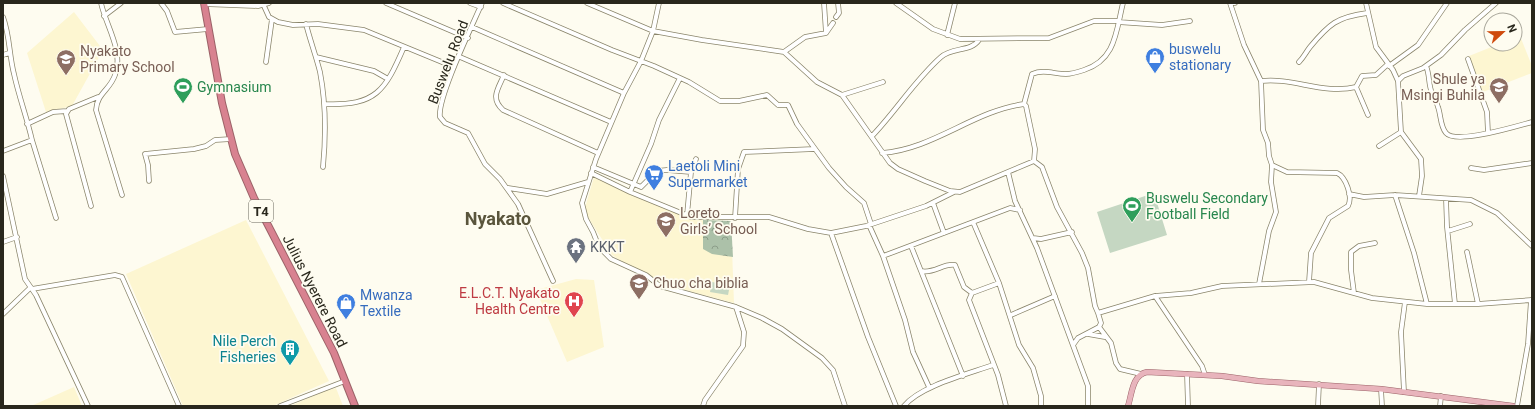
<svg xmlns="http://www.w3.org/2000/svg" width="1535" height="409" font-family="Roboto,sans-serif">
<defs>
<pattern id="forest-crowns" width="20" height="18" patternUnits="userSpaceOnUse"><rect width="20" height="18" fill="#acc1a9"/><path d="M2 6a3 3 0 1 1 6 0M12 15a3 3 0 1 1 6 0" fill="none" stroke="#8c9d89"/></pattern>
</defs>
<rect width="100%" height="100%" fill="#fefcf0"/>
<path fill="#fdf6d1" d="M74,12L103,50L72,106L46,112L27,53Z
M1520,36L1532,66V73L1483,92L1469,56L1499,44H1515V38Z
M594,177L691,220L731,221L734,303L666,285L621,261L612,255L584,211Z
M246,220L329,381L273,406H183L126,274Z
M576,279L594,280L604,347L567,362L536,290Z
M74,387L82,406H31Z
M336,388L343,406H290L325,391Z"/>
<path fill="url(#forest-crowns)" d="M703,220L731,221L733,257L712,254L703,249Z"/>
<path fill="#c5d7c2" d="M1154,193L1167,235L1110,253L1097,212Z
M712,282L730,285L728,295L710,292Z"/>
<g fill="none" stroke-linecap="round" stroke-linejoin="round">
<g stroke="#8a856b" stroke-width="5.5">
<path id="minor" d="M101,3C106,26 124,51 115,75C110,90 97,93 96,110L122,195
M161,3L167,11L175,32L208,29
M386,3L468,38
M470,3L481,7
M482,3C473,24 437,98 440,117L445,123L468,133L485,164L500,179L518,204L553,281
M503,3L612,50L654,66L689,82L720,101H739L767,95L778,105H788L797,124L829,168L846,187L864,203L871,224
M587,3L653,31L702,40L784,52L817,82L842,95L890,163L898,169L925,181L950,191L960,192L1034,161L1042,167L1057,207L1082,253L1088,268L1095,306L1098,313L1155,296L1191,293L1222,286L1314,282L1372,298L1427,304H1478L1532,300
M659,3L653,31L641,61L624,93L596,159L582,203L586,219L593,232L599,247L611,259L646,275L660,286L736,307L762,318L782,329L822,358L833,370L845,406
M824,3L826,33
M896,3L933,29L960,39L1049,38L1094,21H1119
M1230,3L1244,45L1261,81L1263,130L1268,143L1269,156L1272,165L1271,182L1276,212L1269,231L1259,284
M1234,3H1235
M1366,3L1376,47L1393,70L1398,81L1401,132L1421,159L1422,176L1419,196
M204,4L258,6L269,3
M264,6L269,17L278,22L293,25L318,24L364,30L454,67
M104,16L121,3
M3,17C10,36 9,55 14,74C19,97 27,118 32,140
M836,17L839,13L838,3
M1118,22L1162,25L1190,21
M306,24C310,40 316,56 320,72C326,103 326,135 323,167
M472,27L624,93
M947,35L955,3
M784,52L805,37L826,33L833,23
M3,55L9,53
M316,57L374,71L388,79
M460,57L611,122
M1468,59L1487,112L1488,133
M266,62L272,19
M1299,62C1304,57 1306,52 1310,47C1329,24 1337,17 1367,13
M1389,66L1418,45L1447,3
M1426,66C1430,75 1428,84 1432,93C1433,98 1437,102 1438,107C1441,115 1440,126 1446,133C1456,145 1517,126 1532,122
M504,75C498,89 490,98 503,110L598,153
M1261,81C1292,77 1324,95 1356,87L1362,76L1376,75L1388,64
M1398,81L1403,76L1423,68L1441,55L1465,30L1496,3
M1356,87L1368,115
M842,95L883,82
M325,104C376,106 385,91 404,47
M1024,104L1032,74C1044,69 1054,74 1066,74C1072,74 1078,72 1084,70C1116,60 1116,31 1123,3
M27,124L53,112L67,111
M872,136C896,111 915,80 941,57C952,47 971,52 979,40
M1379,146L1401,132
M3,151L32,140L56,218
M882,153C934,149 973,111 1024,104L1026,106L1035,149L1034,161
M1272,165L1287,172L1337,173C1346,177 1353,197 1348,206L1329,218L1311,253L1309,282
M593,167L641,187L657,171L667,170L691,172
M1471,168L1484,170L1532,163
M1008,172L1015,201L1037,248L1088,386V406
M591,173L630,192L691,217H769L808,229L831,233L866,226L926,206L954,192
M3,176L25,279L36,295L88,406
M149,181L148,165L145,154L194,149L206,146L215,140L231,139
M508,188L547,194L588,182
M630,192L651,144L659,120L680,78
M1349,194L1364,197L1395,195L1471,200L1497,213L1532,246
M1395,195L1414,253L1427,304
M1446,199L1447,227L1455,304
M933,203L944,233
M91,206L66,114L69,109L98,97
M687,215L691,172L696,159
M735,218L738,169L744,152L814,149
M973,222L999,283L1019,345L1033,368L1041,396V406
M869,225L883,256L905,320L913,352L929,387
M1448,231L1470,224
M831,233L868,337L896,406
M1033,238L1041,239L1072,232
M3,242L17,237
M911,246L963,376
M1467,252L1478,304
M883,256L1010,208L1020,210
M921,271C934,274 943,263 955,265L964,287L972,293
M999,283L972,293L969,300L998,375L1006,406
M32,289L115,275L122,277L179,406
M1354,293L1351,270V252L1359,246L1375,243
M1155,296L1202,366L1205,375
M3,314L30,288
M1011,315L1055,296
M1099,327L1111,343L1116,363L1120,369L1141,374
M1088,334L1105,337
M1073,345L1078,338L1099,327L1101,323L1098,313
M1187,374L1188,406
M1381,389L1382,406
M1404,392L1401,332L1405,302
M280,406L345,381
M703,406L705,400L743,346L744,332L736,307
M904,406C920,386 968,374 993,365
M1318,406L1319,384
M1440,406L1441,396
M1517,406L1528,344L1531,300"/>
</g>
<g stroke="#9b6267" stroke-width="6">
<path id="major" d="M1128,406C1132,394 1132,375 1147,372L1222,376L1258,381L1381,389L1513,406"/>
</g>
<g stroke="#9b6267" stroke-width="8">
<path id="highway" d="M204,3L222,103L235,154L254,198L334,353L355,406"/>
</g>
<use href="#minor" stroke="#fff" stroke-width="4"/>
<use href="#major" stroke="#e8b4bc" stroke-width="5"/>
<use href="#highway" stroke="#d88290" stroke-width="6"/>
</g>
<defs>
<g id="shop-pin" transform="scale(1)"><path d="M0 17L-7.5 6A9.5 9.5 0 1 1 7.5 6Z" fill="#3f7fe0" stroke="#fefcf0"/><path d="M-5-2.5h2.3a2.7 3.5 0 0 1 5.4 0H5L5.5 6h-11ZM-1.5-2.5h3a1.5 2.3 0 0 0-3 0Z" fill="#fff"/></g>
<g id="school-pin" transform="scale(1)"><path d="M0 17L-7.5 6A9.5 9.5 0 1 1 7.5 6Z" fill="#8d6e63" stroke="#fefcf0"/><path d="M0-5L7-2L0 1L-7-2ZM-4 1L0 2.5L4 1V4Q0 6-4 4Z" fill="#fff"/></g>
<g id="stadium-pin" transform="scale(1)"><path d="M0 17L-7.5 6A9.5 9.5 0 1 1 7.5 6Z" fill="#2e9e5b" stroke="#fefcf0"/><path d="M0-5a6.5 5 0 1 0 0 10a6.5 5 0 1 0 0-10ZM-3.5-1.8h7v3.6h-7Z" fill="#fff"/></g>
<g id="supermarket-pin" transform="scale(1)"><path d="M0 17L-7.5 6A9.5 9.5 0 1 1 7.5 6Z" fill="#3f7fe0" stroke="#fefcf0"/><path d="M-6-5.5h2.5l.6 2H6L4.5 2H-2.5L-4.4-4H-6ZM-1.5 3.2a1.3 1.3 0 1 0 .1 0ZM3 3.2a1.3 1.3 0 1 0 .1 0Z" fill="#fff"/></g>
<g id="temple-pin" transform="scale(1)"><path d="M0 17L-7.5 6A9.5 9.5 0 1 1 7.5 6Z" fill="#6b7280" stroke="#fefcf0"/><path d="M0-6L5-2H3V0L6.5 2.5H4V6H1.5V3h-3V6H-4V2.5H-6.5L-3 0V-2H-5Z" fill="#fff"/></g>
<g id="university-pin" transform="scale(1)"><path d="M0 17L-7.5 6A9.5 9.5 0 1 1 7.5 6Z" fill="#8d6e63" stroke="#fefcf0"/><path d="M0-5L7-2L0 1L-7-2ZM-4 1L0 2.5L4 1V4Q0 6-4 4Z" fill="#fff"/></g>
<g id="hospital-pin" transform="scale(1)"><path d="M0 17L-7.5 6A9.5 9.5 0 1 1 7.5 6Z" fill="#e0444e" stroke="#fefcf0"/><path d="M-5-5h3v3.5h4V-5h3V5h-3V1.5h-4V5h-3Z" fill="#fff"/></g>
<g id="building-pin" transform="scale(1)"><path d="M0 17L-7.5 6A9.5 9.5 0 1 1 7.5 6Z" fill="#0f9aa8" stroke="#fefcf0"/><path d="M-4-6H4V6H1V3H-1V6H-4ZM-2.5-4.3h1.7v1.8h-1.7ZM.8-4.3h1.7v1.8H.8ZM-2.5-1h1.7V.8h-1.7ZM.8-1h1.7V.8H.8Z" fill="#fff"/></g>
</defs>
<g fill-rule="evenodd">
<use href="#shop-pin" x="1155" y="57"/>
<use href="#school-pin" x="66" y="59"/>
<use href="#stadium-pin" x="183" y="87"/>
<use href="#school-pin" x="1499" y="87"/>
<use href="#supermarket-pin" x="654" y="174"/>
<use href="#stadium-pin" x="1132" y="206"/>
<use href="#school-pin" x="666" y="221"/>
<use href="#temple-pin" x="576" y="247"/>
<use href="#university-pin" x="639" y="283"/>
<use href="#hospital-pin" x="574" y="301"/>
<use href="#shop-pin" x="346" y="303"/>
<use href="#building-pin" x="290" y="349"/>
</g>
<g text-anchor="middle" stroke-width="3.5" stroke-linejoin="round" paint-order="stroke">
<rect fill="#fefcf0" stroke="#69675c" stroke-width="1" x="249" y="200" width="24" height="22" rx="3"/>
<g font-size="13" font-weight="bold" fill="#29271c">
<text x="261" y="216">T4</text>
</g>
<g font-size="14" fill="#366cbe" stroke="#fefcf0" text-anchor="start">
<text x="1169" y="54">buswelu<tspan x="1169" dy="16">stationary</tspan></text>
<text x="668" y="171">Laetoli Mini<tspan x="668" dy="16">Supermarket</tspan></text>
<text x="360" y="300">Mwanza<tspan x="360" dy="16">Textile</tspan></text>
</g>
<g font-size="14" fill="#785e54" stroke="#fefcf0" text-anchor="start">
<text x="80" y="56">Nyakato<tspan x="80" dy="16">Primary School</tspan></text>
<text x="1485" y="84" text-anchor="end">Shule ya<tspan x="1485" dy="16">Msingi Buhila</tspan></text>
<text x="680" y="218">Loreto<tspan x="680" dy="16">Girls’ School</tspan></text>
<text x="653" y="288">Chuo cha biblia</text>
</g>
<g font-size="14" fill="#29271c" stroke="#fefcf0">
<text transform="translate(448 62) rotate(-69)" y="5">Buswelu Road</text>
<text transform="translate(315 291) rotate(63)" y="5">Julius Nyerere Road</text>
</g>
<g font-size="14" fill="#27864d" stroke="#fefcf0" text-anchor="start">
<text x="197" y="92">Gymnasium</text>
<text x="1146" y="203">Buswelu Secondary<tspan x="1146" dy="16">Football Field</tspan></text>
</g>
<g font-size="14" fill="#5b616d" stroke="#fefcf0" text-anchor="start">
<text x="590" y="252">KKKT</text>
</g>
<g font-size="14" fill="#be3a42" stroke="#fefcf0" text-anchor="end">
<text x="560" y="298">E.L.C.T. Nyakato<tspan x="560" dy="16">Health Centre</tspan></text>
</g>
<g font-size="14" fill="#0d838f" stroke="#fefcf0" text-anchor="end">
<text x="276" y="346">Nile Perch<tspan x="276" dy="16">Fisheries</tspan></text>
</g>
<g font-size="18" font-weight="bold" fill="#5a553c" stroke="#fefcf0">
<text x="498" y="225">Nyakato</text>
</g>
</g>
<rect width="1535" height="409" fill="none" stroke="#29271c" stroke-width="8"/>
<g transform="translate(1503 32) rotate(68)"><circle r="19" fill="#fefcf0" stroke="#a9a79b"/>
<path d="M0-3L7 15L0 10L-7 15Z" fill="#cf4a0c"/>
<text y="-6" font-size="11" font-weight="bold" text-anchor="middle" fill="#29271c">N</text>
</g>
</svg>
